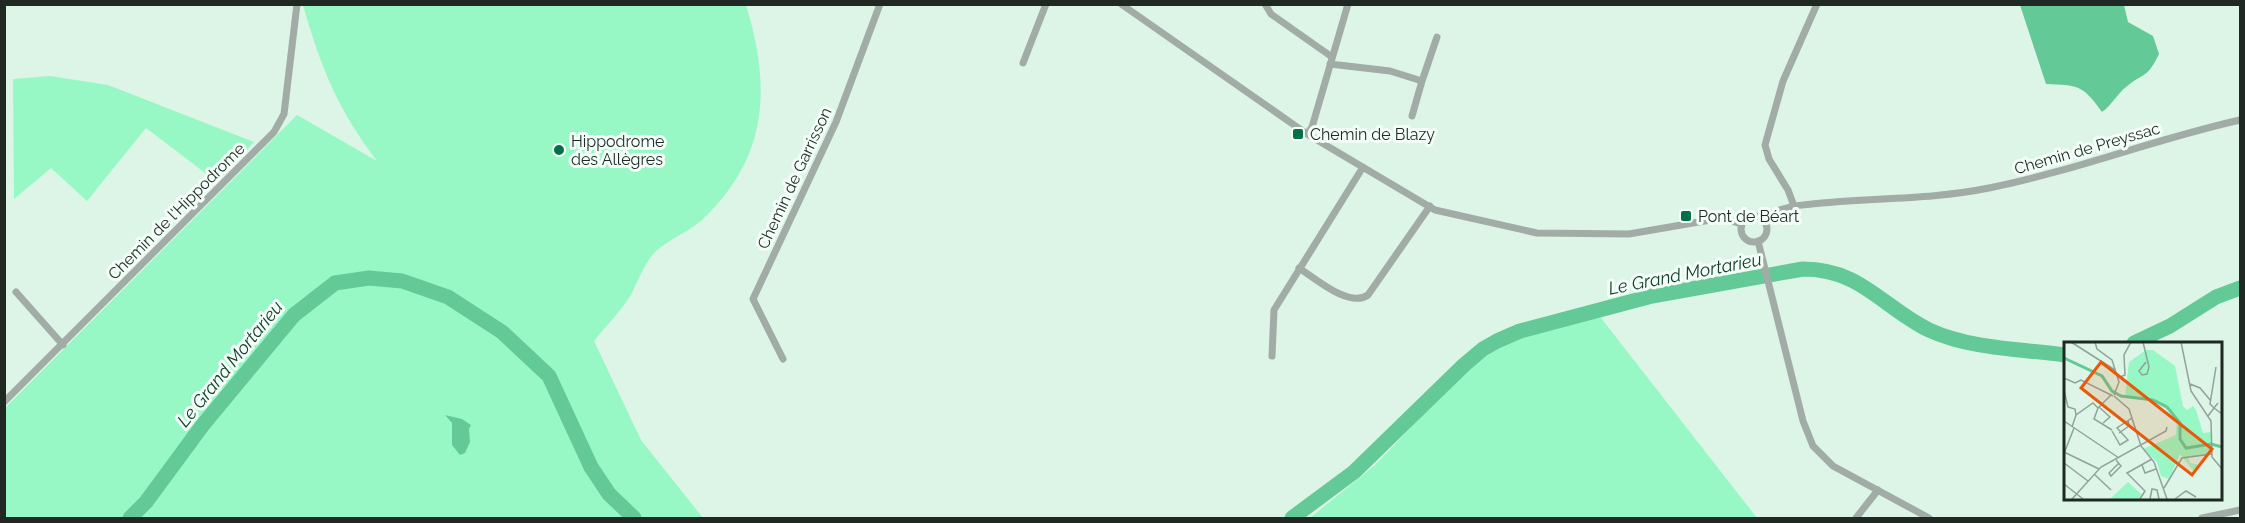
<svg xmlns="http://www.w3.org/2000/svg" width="2245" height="523" font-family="Raleway,sans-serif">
<rect width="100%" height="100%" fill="#dcf5e7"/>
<path fill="#98f8c5" d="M303,5H746C771,87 769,157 702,220C688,232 670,239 656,251C643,264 638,283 629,298C619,313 605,327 594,341L641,440L703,518H5V408L297,115L377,161C337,108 321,68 303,5Z
M50,76L108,85L254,142L217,182L146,128L87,201L51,168L14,199L13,79Z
M1598,314L1757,518H1310L1375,465L1462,374L1509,340Z"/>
<path fill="#63c996" d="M2020,5H2124L2128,22L2153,36L2159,54C2147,79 2144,72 2126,87C2117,94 2112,105 2102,112C2083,85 2078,85 2046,84Z
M445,415L462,419L471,425L469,429L470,442L465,453L460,455L452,445V423Z"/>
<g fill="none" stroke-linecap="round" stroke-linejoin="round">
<path stroke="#63c996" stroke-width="15" d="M2134,343L2170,326L2216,297L2240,288
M130,518L146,502L202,426L294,315L335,283L369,278L402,281L448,297L502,332L549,376L591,467L609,494L634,518
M1292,518L1354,472L1464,365L1483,349L1497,341L1520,331L1652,296L1803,269C1861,269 1882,307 1929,330C1970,349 2021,349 2065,355"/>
<path stroke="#a2aca6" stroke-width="7" d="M1121,4L1307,134L1435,210L1537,233L1629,234L1722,218L1741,224
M1265,4L1271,14L1332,57
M1023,63L1046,4
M1330,64L1390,71L1422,81L1437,37
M1412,116L1422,81
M1307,134L1312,127L1348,4
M1794,206L1788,190L1769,159L1765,145L1783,81L1817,4
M1741 229a13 13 0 1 1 26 0a13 13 0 1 1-26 0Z
M1764,221L1776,211L1794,206C1859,197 1925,201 1989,188C2074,171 2155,139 2240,120
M1758,241L1803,421L1813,446L1833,466L1929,518
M1299,268C1316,279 1349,308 1368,295L1430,206
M16,292L63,345
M1272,356L1274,310L1363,167
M783,359L753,299L836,122L880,4
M4,402L274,132L284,114L297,4
M1856,518L1878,490
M2202,518L2240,510"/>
</g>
<g fill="#047048" stroke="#f4fef8" stroke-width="2">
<rect x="1292" y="128" width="12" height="12" rx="3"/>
<circle cx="559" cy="150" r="6"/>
<rect x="1680" y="210" width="12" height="12" rx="3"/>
</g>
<g text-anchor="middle" stroke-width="6" stroke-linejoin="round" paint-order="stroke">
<g font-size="16" fill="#1f2823" stroke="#f4fef8" text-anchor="start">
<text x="1310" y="140">Chemin de Blazy</text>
<text x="571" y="147">Hippodrome<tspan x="571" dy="18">des Allègres</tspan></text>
<text x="1698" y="222">Pont de Béart</text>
</g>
<g font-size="16" fill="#1f2823" stroke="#f4fef8">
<text transform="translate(2087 148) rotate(-16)" y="6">Chemin de Preyssac</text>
<text transform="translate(794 178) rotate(-65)" y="6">Chemin de Garrisson</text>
<text transform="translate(176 211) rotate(-45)" y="6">Chemin de l'Hippodrome</text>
</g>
<g font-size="18" font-style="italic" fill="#14402b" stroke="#f4fef8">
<text transform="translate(1685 274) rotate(-11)" y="6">Le Grand Mortarieu</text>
<text transform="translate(230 364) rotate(-51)" y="6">Le Grand Mortarieu</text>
</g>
</g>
<g transform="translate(2064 342)">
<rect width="158" height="158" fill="#dcf5e7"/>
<path d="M82,8H89L111,24L119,64L123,68L129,64L132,68L139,91L148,90V112L124,115L126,121L135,123L130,129L116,112L105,137L97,134L93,120L79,107L112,93L113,75L89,58L61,55L65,20ZM64,140L78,153L76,157H46Z" fill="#98f8c5"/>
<path fill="none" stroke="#63c996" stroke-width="3" d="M0,16L38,34L48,49L57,54L89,58L103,65L116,81V97L122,106L147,102L158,105"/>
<path fill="none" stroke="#90a399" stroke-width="1.5" d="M7,0L51,28M31,0L33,7L48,18L55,40L50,53M79,0L85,25L83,32L78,33L75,29L82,20M117,0L127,49L147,79L148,115L158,127M152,25L146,62L150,66L154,61M0,36L11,41L17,38L49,54M54,36L61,33L60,13L67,0M126,42L136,46L147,59M0,48L4,65L11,67L12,73M50,54L65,67L77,104L90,120L103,157M35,65L46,75L39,81M34,66L30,77L48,88M144,74L150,66L158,72M0,79L55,116M8,85L12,73L29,61L34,66L47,53M48,89L56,103L64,98L53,86L68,76M55,91L65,84L64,78M1,109L10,86M0,110L35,127M52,118L57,124L47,134L45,131L55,121M0,121L24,139M78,123L81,131L92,127M30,132L47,148M0,142L19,157M100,146L118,116L148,112M8,157L37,125L102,89L103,85M76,157L81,149L63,131L88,117M86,157L88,147L93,148L95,157M111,157L122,149L132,155"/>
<path fill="#e8590c" fill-opacity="0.15" stroke="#e8590c" stroke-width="3" d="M37,20L148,107L128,133L17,46Z"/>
<rect width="158" height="158" fill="none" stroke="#1f2823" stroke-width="3"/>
</g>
<rect width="2245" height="523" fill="none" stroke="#1f2823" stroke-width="12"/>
</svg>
